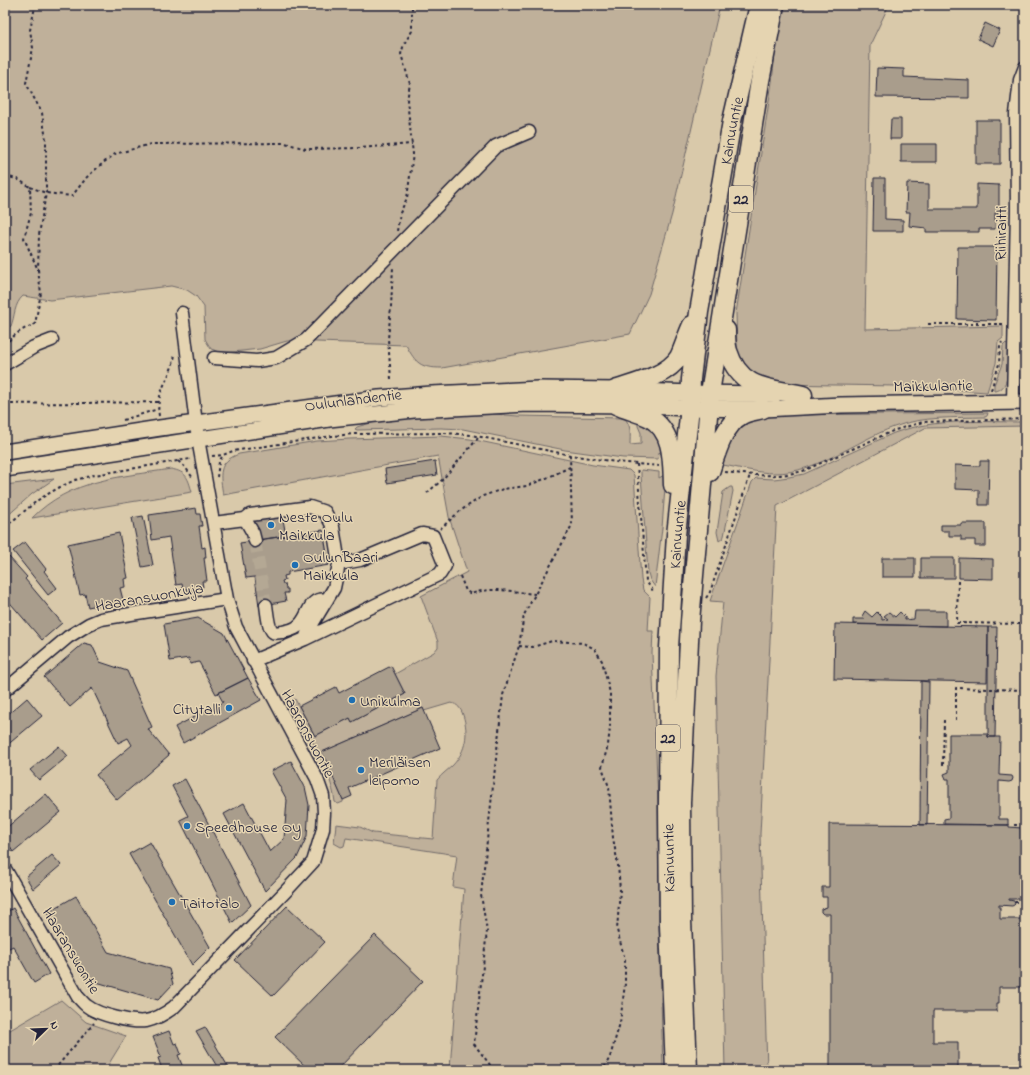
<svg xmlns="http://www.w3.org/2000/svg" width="1030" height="1075" font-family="'Indie Flower',sans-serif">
<rect width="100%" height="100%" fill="#d9c9aa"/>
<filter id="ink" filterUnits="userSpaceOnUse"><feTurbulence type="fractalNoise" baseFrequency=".025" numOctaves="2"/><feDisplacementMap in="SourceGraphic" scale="8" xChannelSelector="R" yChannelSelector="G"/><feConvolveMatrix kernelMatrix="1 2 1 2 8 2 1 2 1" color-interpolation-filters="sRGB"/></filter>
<g filter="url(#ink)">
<path fill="#bfb09a" stroke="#70696a" d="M5,5H720L672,214L649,294L630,334L442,368C421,368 416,364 406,345L287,341L260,349L223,353L211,349L205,339L204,307L196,296L187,290L171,286L50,300L23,296C14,304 15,316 11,326L5,329Z
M783,5H889L870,45L865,329L1003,326V338L998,342L996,363L987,392L896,386L775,384L763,382L743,365L737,350L736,313L772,82L778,25Z
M1006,343L1009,345C1008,358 1012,391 994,391V385L1002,364L1003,346Z
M1025,343V391L1020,384L1019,379V344Z
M482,413L518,416L624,418C632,425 630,435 630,445L641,444V433L638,426V421L656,432L665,457L659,452L658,459L623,458L565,450L463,429L441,428L357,430L355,429L357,427C397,414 440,415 482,413Z
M988,413L987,416L985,417C954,418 923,416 894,427C855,441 817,473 775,473C758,473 740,468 723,465V460L718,464L737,427L755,417L779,415Z
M1025,422V426L925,428L777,506L760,834L767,1070H725L716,676L723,602L710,601L752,482L756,478L774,479L789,477L804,474L894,433C936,418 981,422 1025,422Z
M441,436L470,439L593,465L629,470L634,475L641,579L643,590L650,597L648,631H653L652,653L658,804L659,928L663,1070H448L450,1068L464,889L453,887L457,855L346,838L344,846L341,847L334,843L336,824L360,827L373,833L433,839L437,780C442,774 448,770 453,765C466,751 469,733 463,715C461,709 458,704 451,703L424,711L423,708L322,752L343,800V802L338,804L335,802C331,769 306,731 290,701L295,699L315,736L350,718L352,722L405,694L395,674L434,652L438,647V642L421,596L467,572L449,517L438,456L223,495C220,475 217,462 239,454L317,441L349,439Z
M171,469C187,472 188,478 192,492L32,518C70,479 121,477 171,469Z
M641,470L659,472V478L666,474L662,528L655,587L650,580L648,573L641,475Z
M54,479L32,494L5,518V485Z
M730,487H732L733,491L724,536L723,538L719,541L717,532L723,492Z
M61,1000L86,1022L126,1036L105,1070H5V1033Z"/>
<path fill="#a99d8c" stroke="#22223b" d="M985,23L1000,30L993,46L978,39Z
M877,68L904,69V77L969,80V98L876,97Z
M891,119H901V139H890Z
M976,120H1000V164H976Z
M901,144H937V162H901Z
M874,178H885V219L903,220V231H873Z
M907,183L929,184V209H977V184L999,185V213H995V229H979V232H926V228L909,226L910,212H906Z
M958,247H997L996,320L957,319Z
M435,461L437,475L387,483L385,469Z
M980,461H989L988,505H979V490L955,489V465L980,466Z
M196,508L197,514H200L202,526H199L202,548L205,547L206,558H204L207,581H202L203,587H198V591L188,592V589H183L182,584L176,585L169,537L152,540L149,515Z
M282,514L286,536L256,540L253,519Z
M143,516L153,565L142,567L132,518Z
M961,523H986V546H975V540H961V536H949V531H941V525H961Z
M323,530L329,565L288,572V575L284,576L285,580L282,581L283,584H285L286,589H288V593H284L286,601L259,606L255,577L246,578L240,543Z
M119,533L128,578L124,579L125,587L120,588L123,600L88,607L85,594L80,595L68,544Z
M25,542L46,569L44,571L57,588L48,595L13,551Z
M9,557L27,577L25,579L62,623L42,640L5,597V560Z
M882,558H915V577H882Z
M921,558H954V578H921Z
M959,558L993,559V579L959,578Z
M865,611L872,617L877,612L882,617V620L888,619L884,616L889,612L895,617L900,612L905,617V620L914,619L915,611H946V626L853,624V619H865L862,616Z
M198,618L224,633L248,678L216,694L199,662L190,664L189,658L170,661L164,624Z
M835,624L988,627L987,682L834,679Z
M988,627H997L995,737H988Z
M84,643L92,645L100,662L127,671L152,727L148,729L150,732L169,755L117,800L96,775L132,745L128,738L118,743L92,688L70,707L44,677Z
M391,666L405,694L352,722L350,718L315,736L299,706L336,687L339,693Z
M248,678L261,700L183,743L175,727L223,702L218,693Z
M921,681L929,682L927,825H920Z
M27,698L42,716L5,747V717Z
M423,708L440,748L349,788L352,796L343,800L322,752Z
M949,734H988V737H1000L999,775L1012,776L1013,778L1012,781L1009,782L999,781V819H1008V825L944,824V819L949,818V779H946L944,774L949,772Z
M59,746L68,756L39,780L30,770Z
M291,761L305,787L309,805L307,836L297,858L265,891L224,814L244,803L270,852L284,839L287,800L271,771Z
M185,779L251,905L232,923L180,820L188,816L172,786Z
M46,794L61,812L13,852L5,839V829Z
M829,824L1009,825V827L1022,828L1021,845H1025V899H1009V900L1014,901L1015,904L1014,905L1012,906L999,905V908H1000V919H1025V987H999V1003H997V1011H933V1042H958V1069L830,1070V914H823L821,912V909L827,907V897H822V887H829Z
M150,842L210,947L192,965L129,854Z
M52,855L61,865L33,889L26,877Z
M76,896L108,952L169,969L173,984L158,1000L86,979L48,912Z
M287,906L325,942L273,996L235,960Z
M13,908L49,974L34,983L13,946L5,950V913Z
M375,935L423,981L337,1070H309L275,1037Z
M205,1027L230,1070H219L196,1031Z
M169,1031L174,1044L177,1043L181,1054L178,1055L184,1070H158L162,1069L158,1058L161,1057L153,1037Z"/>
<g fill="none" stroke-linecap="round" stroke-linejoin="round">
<path stroke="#b4a894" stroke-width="12" stroke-dasharray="12 6" stroke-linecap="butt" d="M255,541L266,605"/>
<g stroke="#22223b" stroke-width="15">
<path id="minor" d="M214,358L257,361L276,358L306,340L496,146L529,132
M5,364L34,347L52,340
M1013,402L1017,209L1016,114L1020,80L1025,67
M245,519L253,533L255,541
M214,523L245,519L250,515L310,507L325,512L333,527L339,564L334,588L308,631L305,639
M266,605C267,611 268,628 273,632C275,634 279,632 282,632C287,631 293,630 297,627C310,618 307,596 327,600
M253,661L305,639L440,574L445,566L433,536L422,534L360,560L339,564
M5,690L68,637L89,624L101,619L137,613L227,599
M5,869L78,997C81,1000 84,1004 87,1006C98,1015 133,1023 146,1021C157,1019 166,1013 174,1007L285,892L313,862L323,829L324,813L323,796L317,779L236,627L227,599L198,439L182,313"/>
</g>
<g stroke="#22223b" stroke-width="18">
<path id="major" d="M5,452L160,428L379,398L432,394L538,389L615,390L691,393L776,394
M5,469L329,419L414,410L528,404L632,405L686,408L763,409L841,405L1025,402"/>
</g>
<g stroke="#22223b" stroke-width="21">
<g id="highway">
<path d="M726,330C726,337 726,345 728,351C740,390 769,388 803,395"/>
<path d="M615,390C635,383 667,376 679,357C684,347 687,335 692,325"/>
<path d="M616,405C627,410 640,413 650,418C674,432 672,462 673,485"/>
<path d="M710,472C716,454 724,424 742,415C748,411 756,411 763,409"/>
<path id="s1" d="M675,1070L669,925L668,803L669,648L676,535L690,407L691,379L699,312L732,121L759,5"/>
<path d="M688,1070L682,920L681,803L690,621L710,393L760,81L775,5"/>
</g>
</g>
<path stroke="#22223b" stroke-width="2" stroke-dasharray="3 3" stroke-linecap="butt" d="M33,5L35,7L30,30L33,48L26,83L42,113L46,140V193L39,235L38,270
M5,176L17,179L30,187L31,213L24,238L38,270L41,293L35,324C23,329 14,334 5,345
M30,187L46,193L72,196L87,177L103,163L115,154L151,144L285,143L306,149L360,148L412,144
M397,231L400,213L407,198L413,154L407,100L410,84L401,54L404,44L412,31V5
M928,324H1003
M977,324V320
M391,379L388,339L391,307L393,267
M991,390L999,364L1000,346L1002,342
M5,404L158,402
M159,416C155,390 172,378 175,354
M123,420L158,409
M212,456L223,455L233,451L332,436L355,434L445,433L471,435L570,455L616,462L659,466
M178,461L185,467L193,478
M637,464L646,581L653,591
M725,472C751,475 777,478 803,471L895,430L923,422L1025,419
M217,477L219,462L223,455
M427,493L442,480L479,437
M5,527L38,500L58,488L75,480L94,475L190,459
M440,529L460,511L483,496L503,489L527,486L549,477L570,467
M460,576L466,591L471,594C491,586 514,592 535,594
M958,581L957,623L1025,624
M706,598L710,592L750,475
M519,646L533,647L552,641L569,642L583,643L595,649L602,661L610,693V728L608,745L602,767L609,787L613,838L618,865L620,890L617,930L625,960V984L620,1023L610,1057L603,1070
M956,720V688L1025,690
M943,765L944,720
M1014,825H1025
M1015,902H1025
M54,1070L94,1023
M494,1070L474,1044L487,931L481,895L503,695L519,646L524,615L572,525L570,455"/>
<use href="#minor" stroke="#e5d4b1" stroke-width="12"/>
<use href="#major" stroke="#e5d4b1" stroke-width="15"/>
<use href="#highway" stroke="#e5d4b1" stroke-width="18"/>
</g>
</g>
<g fill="#1f6fb2" stroke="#e5d4b1" stroke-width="1.5">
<circle cx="271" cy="525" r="4"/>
<circle cx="295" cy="565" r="4"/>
<circle cx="352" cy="700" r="4"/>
<circle cx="229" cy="708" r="4"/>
<circle cx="361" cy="770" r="4"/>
<circle cx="187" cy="826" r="4"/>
<circle cx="172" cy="902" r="4"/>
</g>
<g text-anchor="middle" stroke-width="3" stroke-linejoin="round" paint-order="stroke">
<g fill="#e5d4b1" stroke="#5c575e" stroke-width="1">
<rect x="729" y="186" width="24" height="26" rx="3"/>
<rect x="656" y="725" width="24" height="26" rx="3"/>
</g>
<g font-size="15" font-weight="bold" fill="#22223b">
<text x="741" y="204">22</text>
<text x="668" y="743">22</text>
</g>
<g font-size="16" fill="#22223b" stroke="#e5d4b1">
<text dy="6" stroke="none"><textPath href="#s1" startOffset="944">Kainuuntie</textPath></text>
<text transform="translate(1000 233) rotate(-89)" y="6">Riihiraitti</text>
<text transform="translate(933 385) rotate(-1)" y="6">Maikkulantie</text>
<text transform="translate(353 399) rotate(-7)" y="6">Oulunlahdentie</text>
<text dy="6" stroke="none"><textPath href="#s1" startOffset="536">Kainuuntie</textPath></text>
<text transform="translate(149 596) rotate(-10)" y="6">Haaransuonkuja</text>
<text transform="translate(309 733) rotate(62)" y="6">Haaransuontie</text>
<text transform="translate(668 858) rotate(-91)" y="6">Kainuuntie</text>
<text transform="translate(72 950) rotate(59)" y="6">Haaransuontie</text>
</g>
<g font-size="16" fill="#22223b" stroke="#e5d4b1" text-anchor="start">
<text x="279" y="522">Neste Oulu<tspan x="279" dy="18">Maikkula</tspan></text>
<text x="303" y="562">OulunBaari<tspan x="303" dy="18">Maikkula</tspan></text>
<text x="360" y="706">Unikulma</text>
<text x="221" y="714" text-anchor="end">Citytalli</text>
<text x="369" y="767">Meriläisen<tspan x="369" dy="18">leipomo</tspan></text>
<text x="195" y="832">Speedhouse Oy</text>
<text x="180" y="908">Taitotalo</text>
</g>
</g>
<rect width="1030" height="1075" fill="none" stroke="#e5d4b1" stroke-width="20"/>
<rect x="10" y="10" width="1010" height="1055" fill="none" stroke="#22223b" stroke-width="1.5" filter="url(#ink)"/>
<g transform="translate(46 1029) rotate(67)" stroke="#e5d4b1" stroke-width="3" paint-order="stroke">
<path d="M0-3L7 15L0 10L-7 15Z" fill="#22223b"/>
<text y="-6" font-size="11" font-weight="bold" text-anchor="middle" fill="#22223b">N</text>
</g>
</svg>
